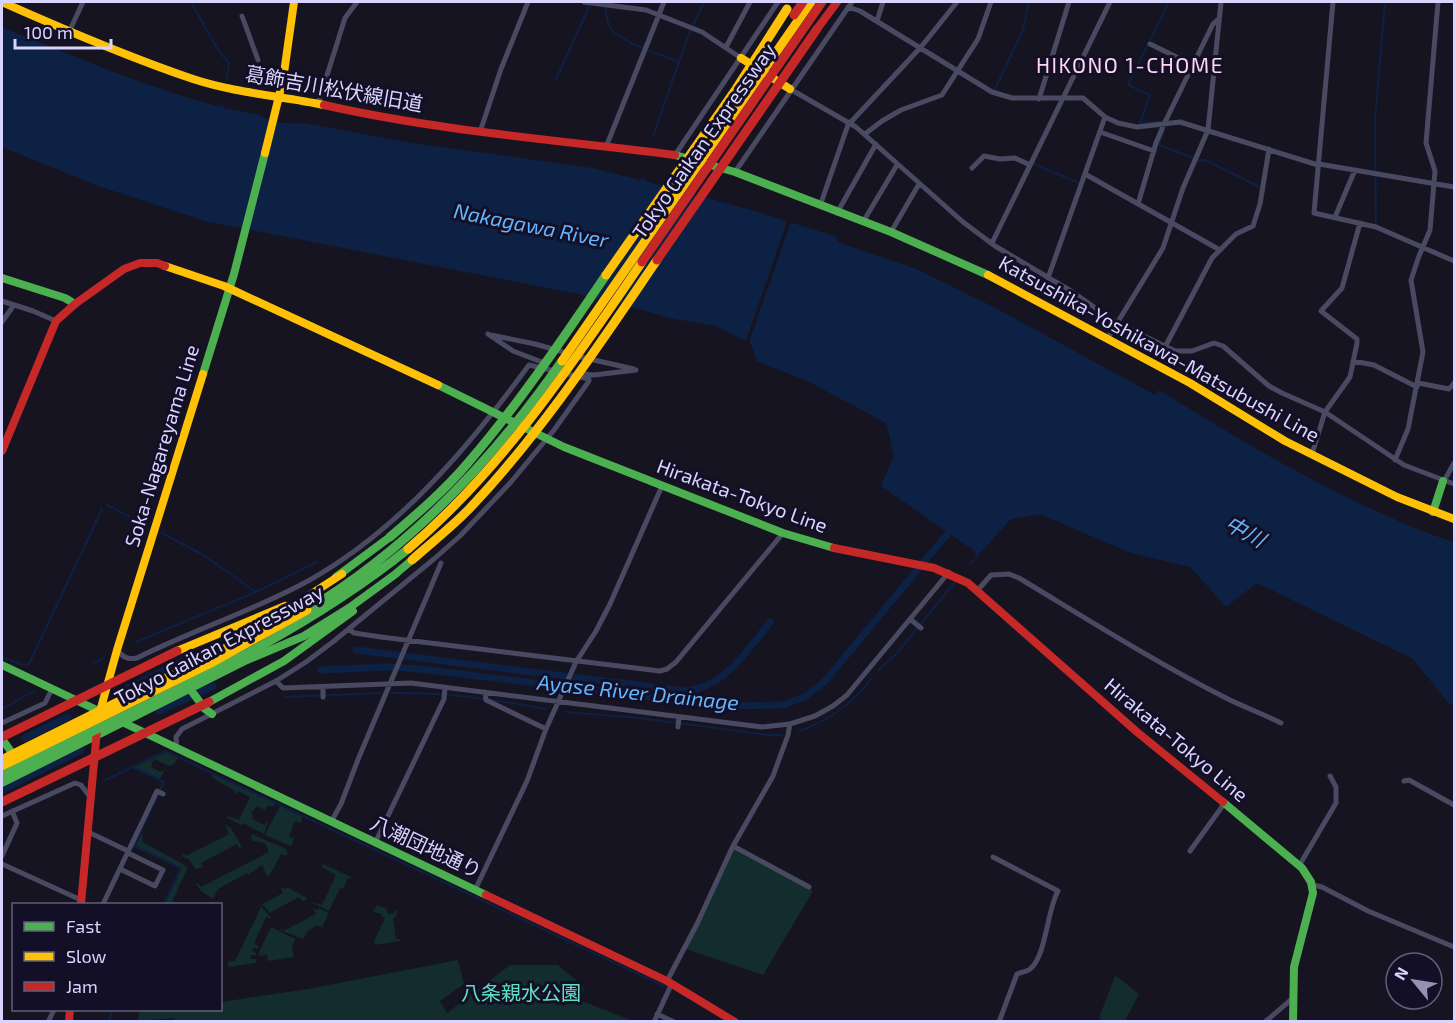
<svg xmlns="http://www.w3.org/2000/svg" width="1456" height="1023" font-family="'Exo 2','Noto Sans JP',sans-serif">
<rect width="100%" height="100%" fill="#161421"/>
<path fill="#132c2d" d="M166,752L178,758L174,764L169,766L154,759L151,767L161,772L165,769L160,779L135,767Z
M212,774L275,803L274,806H267L265,810L257,806L251,813L253,815L252,819L265,825L267,821L268,822L264,834L243,823L242,825L227,818L228,816L239,820L250,797L238,791L235,795L234,790L212,778Z
M280,806L303,817L301,823L295,821L289,836L294,839L291,846L265,835Z
M225,824L231,828L242,847L239,848L237,844L201,863L203,867L195,869L190,860L182,856L184,853L186,856L229,834Z
M142,833L143,842L188,867L171,904H165L182,868L136,846Z
M252,834L286,849L288,852L286,856L281,854L270,875L267,876L262,865L248,875L247,873L218,889L213,899L201,891L196,884L198,883L201,887L269,852L265,843L253,841L251,837Z
M734,847L813,891L763,975L686,949Z
M323,864L351,877L350,879L348,878L343,889L340,888L329,911L309,901L322,905L336,875L322,867Z
M281,887L286,889L287,887L307,898L303,902L299,897L270,913L262,904L283,893Z
M260,905L272,919L266,917L254,944L258,946V949L254,947L252,950L256,953V955H251V959H256V963L228,967V962L235,961L261,907Z
M377,905L387,909L388,914L395,913V910H397L396,917L393,918L396,939H400V941L375,945L374,941L385,918L381,916L382,914L373,912Z
M313,908L318,910L319,908L329,913L322,927L317,925L308,931L303,939L280,930L282,928L283,931L316,914Z
M271,927L295,939L292,948L294,957L268,961L267,955L259,956V952Z
M458,960L464,984L440,1001L447,1013L510,965H558L584,987L582,1001L633,1021L175,1022L174,1018L138,1021L139,1010H220L221,1002L308,989Z
M1115,976C1124,980 1130,988 1139,994L1125,1021H1103L1099,1018Z"/>
<path fill="#0d2144" d="M2,27C73,56 145,87 220,107L221,105L224,106V108L260,115C271,124 291,124 304,123L412,143L592,168L640,180L643,177L645,181L755,211L837,237V242L916,269L996,308L1155,395L1159,390C1230,434 1301,477 1378,512C1403,523 1428,534 1454,542V705L1448,703L1413,659L1257,583L1226,607L1190,567L1131,553L1040,514L1011,519L974,560L976,552L881,486L894,456L886,423L807,381L757,361L751,344L716,326L669,318L643,310L578,294L205,221L98,186L2,147Z"/>
<path fill="#161421" d="M788,218L792,219L748,345L745,344Z"/>
<g fill="none" stroke-linecap="round" stroke-linejoin="round">
<path stroke="#0d2144" stroke-width="2" d="M191,2L218,50L229,63L227,80
M605,2C606,9 606,18 609,25C615,41 663,55 679,62L653,137
M679,62L690,31L704,2
M556,79L590,5
M995,89L1023,30L1029,2
M1163,124L1162,121L1140,123L1150,95L1128,85L1169,2
M1164,131L1159,145L1199,160H1205L1260,187
M1034,164L1079,183
M1376,225L1375,121L1385,2
M107,505L147,526
M162,533L205,556L256,592
M971,564L974,560
M136,642L256,592L317,562
M2,657L23,665L29,664L102,509
M94,663L104,658
M879,670L897,653L955,582
M392,693C445,692 495,699 546,709
M286,697L379,693
M2,709L34,691
M566,712L640,718L767,735H782
M799,731C829,721 853,703 872,678
M133,767L164,782L134,846L181,868L164,904
M104,781L165,751L664,986
M108,1022L113,1010"/>
<path stroke="#0d2144" stroke-width="7" d="M356,650L685,691C725,687 747,651 770,622
M321,670L389,667L420,669L725,706L783,705L805,697L825,681L953,527
M129,688L195,655
M159,711L213,686
M25,738L68,717
M2,790L81,750"/>
<path stroke="#4a4962" stroke-width="5" d="M584,2L646,10L702,32L741,58
M1333,2L1314,213L1376,227L1454,261
M848,7L860,11L992,92L1012,98H1083L1105,117L1118,123L1137,127L1180,122L1318,165
M242,16L258,60
M877,21L883,2
M69,32L83,2
M1150,44L1193,65
M726,47L750,2
M790,89L856,127L963,222L995,246L1071,291L1117,323L1175,351H1192L1214,343L1223,346L1269,386L1282,393L1325,412L1404,465L1454,484
M1039,99L1069,2
M318,104L345,18L357,2
M850,123L921,47L957,2
M480,132L501,69L528,2
M1100,132L1154,151
M865,134L882,121L901,110L942,95L978,39L991,2
M606,147L664,2
M675,155L778,2
M1319,164L1454,187
M972,168L984,156L1000,159L1015,158L1030,165
M735,172L852,2
M1085,174L1220,250
M1138,204L1156,143L1164,124L1213,24L1219,19
M820,206L849,122
M837,213L876,144
M1335,217L1355,170
M863,222L897,165
M891,232L919,184
M992,243L1110,2
M1048,278L1105,117
M2,301L33,311L56,321
M2,322L14,305
M488,334L513,351L547,364
M491,335L535,344L567,353
M1108,338L1163,248L1183,188L1208,130L1221,2
M1165,347L1212,258L1236,234L1253,226L1260,204L1269,149
M576,356L634,369
M1353,361L1374,365L1417,387
M578,373L594,375L636,370
M1418,383L1449,389L1454,383
M1312,454L1325,412L1350,377L1357,343V339L1321,311L1342,288L1360,223
M1395,460L1408,429L1423,352L1411,280L1419,256L1430,230L1435,171L1426,143L1438,2
M1444,481L1454,463
M977,591L991,575L1009,574L1019,578C1087,619 1155,662 1226,698C1244,707 1263,714 1281,723
M910,619L921,628
M349,629L354,633L381,637L660,671L667,669L676,662L783,533
M117,650C123,657 127,660 137,658C193,630 253,611 308,581C399,530 468,448 529,365L589,379V381L554,430L511,482L460,536L434,559L334,641L306,662L276,681L182,729L176,737L177,750
M276,681L283,688L411,683L738,724L762,727L790,724L815,716L833,706L847,695L949,572
M323,687V697
M485,692L486,700L546,729
M2,723L45,703L52,689
M678,727L679,717
M1404,781L1409,780L1454,805
M2,816L75,783L81,785L90,797
M331,822L341,804L359,757L441,563
M88,832L128,851
M375,843L444,699L445,687
M733,846L809,887
M1190,851L1224,804
M2,856L17,823L12,811
M993,857L1058,891C1047,910 1046,957 1030,969C1027,972 1021,972 1017,974L999,1022
M2,864L81,900
M1299,866L1336,803V787L1330,776
M120,869L155,886L163,870L128,853
M1313,885L1322,887L1368,911L1454,947
M475,890L527,781L546,729L576,662L596,631L610,604L662,486
M103,904L157,791L163,794
M667,981L697,924L733,846L773,776L788,735L790,724
M657,1014L674,1022
M48,1022L54,1010
M654,1022L672,983
M1265,1022L1293,998"/>
<path stroke="#4caf50" stroke-width="8" d="M675,155L735,172L891,232L988,275
M2,278L65,298L75,304
M203,374L234,274L265,153
M438,385L564,447L783,533L834,548
M1433,512L1443,481
M393,576L412,560
M336,577L390,537
M2,665L101,712
M190,689L205,709L212,714
M209,702L284,661L353,611
M120,721L486,895
M2,739L12,753
M2,783L247,660L304,636L349,608L397,573
M1223,802L1302,868L1311,882L1313,893L1294,967L1293,1022"/>
<path stroke="#ffc107" stroke-width="8" d="M2,2C65,30 128,57 193,79C236,93 280,96 324,105
M741,58L790,89
M265,153L283,80L294,2
M165,266L224,286L438,385
M988,275L1190,383L1285,441L1397,497L1454,519
M177,651L285,606
M99,715L117,650L203,374
M2,759L239,641L342,574"/>
<path stroke="#c62828" stroke-width="8" d="M817,29L837,2
M324,105C439,131 558,140 675,155
M2,451L56,321L75,304L124,269L140,263H157L165,266
M834,548L934,568L968,583L1137,732L1223,802
M486,895L667,981L735,1022
M81,904L97,730
M69,1022L70,1010"/>
<path stroke="#4caf50" stroke-width="9" d="M390,537C417,514 444,491 467,464C518,405 562,340 606,275
M307,610C411,547 493,460 562,361
M2,776C140,705 286,647 408,549"/>
<path stroke="#ffc107" stroke-width="9" d="M606,275L736,89L787,9
M562,361L811,2
M408,549C503,468 572,364 642,262
M412,560C431,543 452,527 470,508C541,433 599,345 657,260
M2,766L211,663L307,610"/>
<path stroke="#c62828" stroke-width="9" d="M794,15L803,2
M657,260L817,29
M642,262L822,2
M2,737L177,651
M2,802L209,702"/>
</g>
<g text-anchor="middle" stroke-width="6" stroke-linejoin="round" paint-order="stroke">
<g font-size="20" fill="#d9d4ff" stroke="#130f26">
<text transform="translate(334 89) rotate(10)" y="7">葛飾吉川松伏線旧道</text>
<text transform="translate(704 141) rotate(-55)" y="7">Tokyo Gaikan Expressway</text>
<text transform="translate(1159 349) rotate(29)" y="7">Katsushika-Yoshikawa-Matsubushi Line</text>
<text transform="translate(162 446) rotate(-73)" y="7">Soka-Nagareyama Line</text>
<text transform="translate(742 496) rotate(20)" y="7">Hirakata-Tokyo Line</text>
<text transform="translate(219 645) rotate(-28)" y="7">Tokyo Gaikan Expressway</text>
<text transform="translate(1176 740) rotate(40)" y="7">Hirakata-Tokyo Line</text>
<text transform="translate(426 847) rotate(25)" y="7">八潮団地通り</text>
</g>
<g font-size="20" fill="#5fe0c0" stroke="#130f26">
<text x="521" y="1000">八条親水公園</text>
</g>
<g font-size="21" letter-spacing="1.5" fill="#ffd6f0" stroke="#130f26">
<text x="1130" y="73">HIKONO 1-CHOME</text>
</g>
<g font-size="21" font-style="italic" fill="#62b6ff" stroke="#130f26">
<text transform="translate(531 226) rotate(11)" y="7">Nakagawa River</text>
<text transform="translate(1245 532) rotate(29)" y="7">中川</text>
<text transform="translate(638 693) rotate(6)" y="7">Ayase River Drainage</text>
</g>
</g>
<rect width="1456" height="1023" fill="none" stroke="#d9d4ff" stroke-width="6"/>
<rect x="12" y="903" width="210" height="108" fill="#130f26" stroke="#625e7d" stroke-width="1.5"/>
<rect x="24" y="922" width="30" height="9" fill="#4caf50" stroke="#625e7d" stroke-width="1.5"/>
<text x="66" y="933" font-size="18" fill="#d9d4ff">Fast</text>
<rect x="24" y="952" width="30" height="9" fill="#ffc107" stroke="#625e7d" stroke-width="1.5"/>
<text x="66" y="963" font-size="18" fill="#d9d4ff">Slow</text>
<rect x="24" y="982" width="30" height="9" fill="#c62828" stroke="#625e7d" stroke-width="1.5"/>
<text x="66" y="993" font-size="18" fill="#d9d4ff">Jam</text>
<g transform="translate(1414 981) rotate(300)"><circle r="28" fill="#130f26" stroke="#625e7d" stroke-width="1.5"/>
<path d="M0-4.5L10 22L0 15L-10 22Z" fill="#9591b1"/>
<text y="-9" font-size="16" font-weight="bold" text-anchor="middle" fill="#d9d4ff">N</text>
</g>
<path d="M15 39v9h96v-9" fill="none" stroke="#d9d4ff" stroke-width="3"/>
<text x="24" y="39" font-size="18" fill="#d9d4ff" stroke="#130f26" stroke-width="4.5" paint-order="stroke">100 m</text>
</svg>
